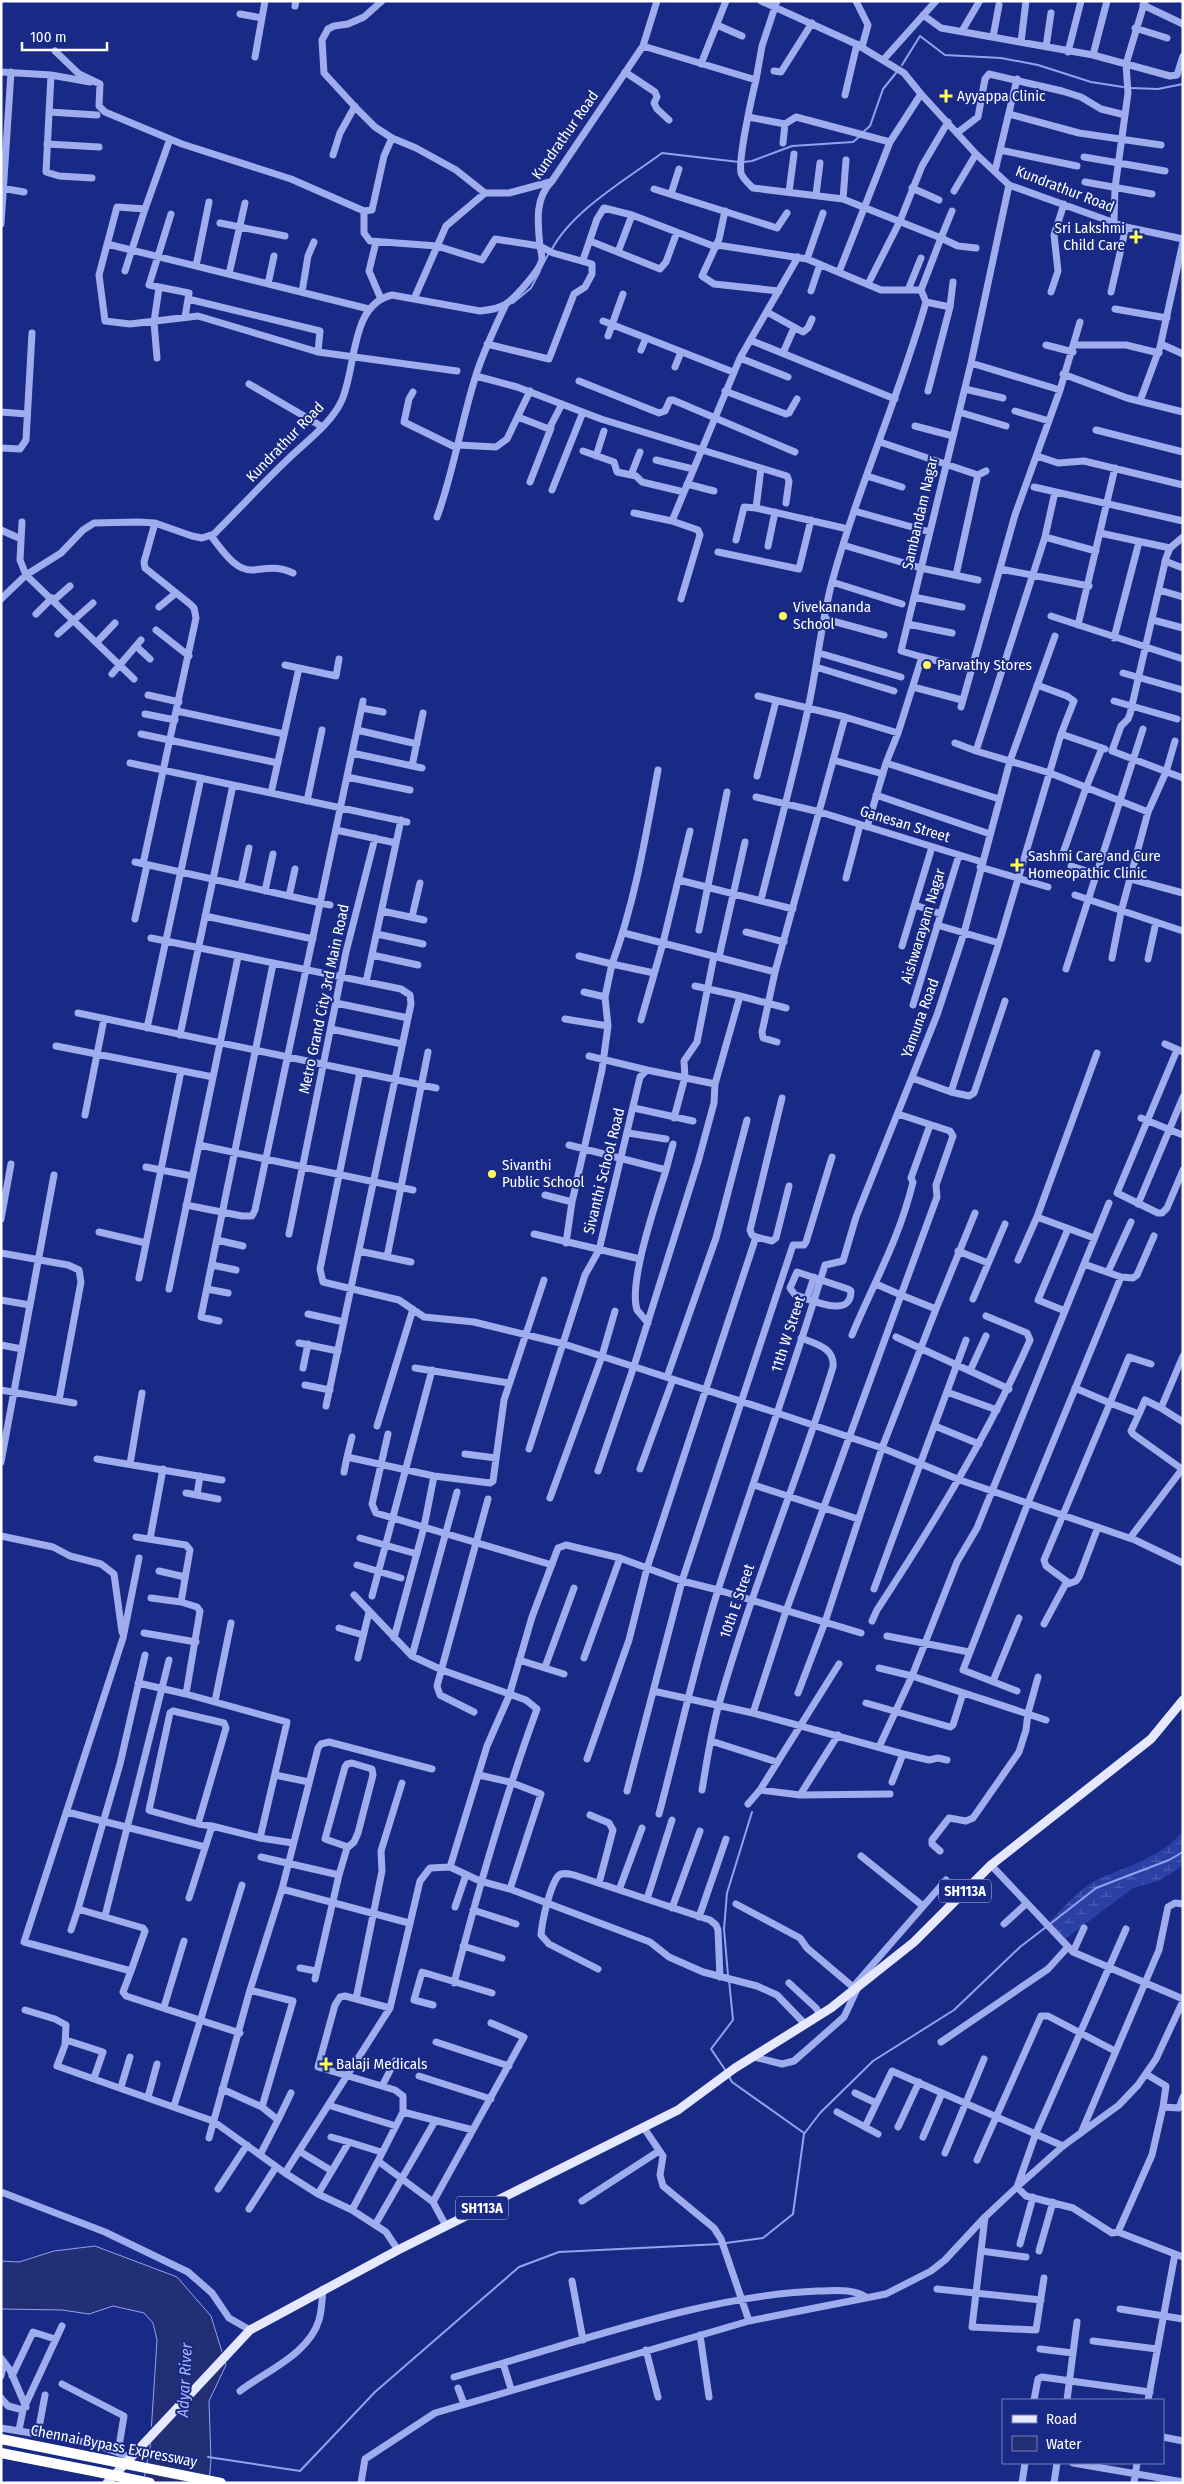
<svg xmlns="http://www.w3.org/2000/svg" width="1184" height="2484" font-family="'Fira Sans Condensed',sans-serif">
<defs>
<pattern id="wetland-marsh" width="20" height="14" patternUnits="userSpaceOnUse" patternTransform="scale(1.25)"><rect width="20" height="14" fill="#2b40a5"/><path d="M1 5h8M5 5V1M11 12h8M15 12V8" fill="none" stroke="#4b5db2"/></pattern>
</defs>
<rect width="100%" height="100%" fill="#182a86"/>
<path fill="url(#wetland-marsh)" d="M1183,1830V1866L1158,1881L1133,1888L1065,1939L1050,1921C1063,1909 1078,1890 1093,1882C1124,1866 1162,1859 1183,1830Z"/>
<path fill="#222f75" stroke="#91a3ef" d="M95,2246L177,2277L211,2316L226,2365L209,2401L211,2460L209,2483H143L150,2449L157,2340L153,2323L144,2313L113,2306L89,2314L62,2310L1,2309V2261L19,2262L54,2251Z"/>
<path fill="#182a86" d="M224,2350L227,2361L147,2446L149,2429Z"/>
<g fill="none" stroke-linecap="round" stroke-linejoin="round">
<path stroke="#91a3ef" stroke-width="2" d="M902,65L920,36L945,55L1001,58L1038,65L1091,82L1123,87
M1131,88L1158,89L1183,84
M862,133L870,126L883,89L896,73
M744,162L752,161L792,146L853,142L859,137
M552,249C573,210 627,179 662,153L739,162
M544,262L549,253
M513,303L531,288L540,271
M1050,1924L1096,1888L1169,1860L1183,1852
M728,1975L724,1929L727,1893L752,1812
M726,2071L711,2049L733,2020L729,1980
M728,2075L732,2082L804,2133
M726,2243L763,2238L793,2214L804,2134L820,2113L873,2061L954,2010L1020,1947L1046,1927
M208,2457L300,2471L375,2392L519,2267L559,2252L721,2244"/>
<path stroke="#9faced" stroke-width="7" d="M382,1L364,17L348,24L334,26L328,29L322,40L324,73L357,109L375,127L392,138L416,148L456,170L485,193H509L550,182
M761,1L856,44L904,73L921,94L976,154L1009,185L1126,227L1183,239
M856,1L868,25L862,47
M1143,5L1183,24
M295,6L296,1
M240,14L262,18
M923,15L941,28L1093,55L1170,76L1177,75L1183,56
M717,25L742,36
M1135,28L1167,38
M962,31L979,2
M993,37L999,5
M1021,42L1026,1
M643,46L756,80L762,46L777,1
M1046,47L1051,13
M55,51L79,74L100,84L99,106L105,112L182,144L291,179L364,211L372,210L384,156L392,138
M1068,52L1081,1
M1093,55L1107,1
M255,57L265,1
M884,59L936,1
M701,64L726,1
M774,71L781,72L812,23
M1,72L51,75L90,82
M625,72L655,92L657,97L654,103L657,109L669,120
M51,75L46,172L59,176L92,178
M756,80C752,96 738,159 741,173C743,179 749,184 753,188L843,199L941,238L921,290
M845,95L857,44
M49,112L97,115
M1009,114L1079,133L1161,145
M748,117L785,124L796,117L890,142
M957,133L978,117L985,79L989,74L1062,91L1081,97L1101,109L1125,115
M170,139L145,209L117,207L99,275L105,321L130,324L198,316L318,352L457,371
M783,143L785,124
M47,144L99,147
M1000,150L1077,166
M333,155L340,133L355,106
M1084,157L1165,171
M995,171L1017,79
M1085,182L1152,194
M1,188L24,192
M912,188L939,200
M654,189L777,228L787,213
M954,191L976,154
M789,192L794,154
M671,194L679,169
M816,195L820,163
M843,199L846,160
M364,211V233L370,241L437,246L482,260L495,239L540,246L553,253L592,264V274L585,287L574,294L549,359L487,344
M725,211L719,239L702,276L714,284L779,291
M952,211L941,238L958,246L976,248
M171,214L149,285L189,293L185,317
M1114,222L1115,188L1128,93L1126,64L1145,1
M220,223L285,236
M1,224L11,72
M590,241L660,269L666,262L677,232
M376,242L369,271L381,299
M107,244L369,309
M717,245L807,259L881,290H921L926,302C899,397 858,487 832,582C821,624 817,667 808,709C794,773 777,836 761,900
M618,252L632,215
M807,259L823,213
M583,260L597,219L604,208L632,215L716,247
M196,266L209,202
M125,271L145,209
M839,272L890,142L921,94
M229,274L245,203
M268,284L274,256
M868,284L900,221L922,166L948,122
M908,290L921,258
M811,291L820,264
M302,292L308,256L314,242
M1051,292L1058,271L1054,235L1064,204
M1111,292L1126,227
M188,299L320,331L318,352
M414,299L446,226L485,193
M926,302L950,307
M1115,309L1167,318
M767,312L803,332L808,328L812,319
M603,321L733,372
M608,336L623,294
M750,340L895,399
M1161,344L1183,354
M1046,345L1073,352
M1075,345H1126L1159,353
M641,350L646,338
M783,353L794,328
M157,358L154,322L159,288
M740,358L788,377
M971,363L1060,390
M675,367L681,352
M1063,374L1127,398L1183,412
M476,376L517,387L601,419L761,468L756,508L848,529
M579,381L659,413L665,411L670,400H673L795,452
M249,384L321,426
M965,389L1003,398
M725,391L786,414L789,413L797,399
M928,391L950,307L953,282
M413,392L409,399L404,422L457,448
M1140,401L1160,347L1183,242
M1015,411L1049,421
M1,412L27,414
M959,412L1006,426
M518,417L549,429L562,404
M915,426L953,436
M1096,430L1183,452
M880,442L978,475L986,471
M458,445L496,447L507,439L530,391
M1,448L20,449L26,440L32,333
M583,451L614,462L617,472L636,476L642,482L684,492
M596,456L604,431
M1037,456L1058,463L1084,461L1183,485
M656,460L693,469
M761,468L787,476L789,481L786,503
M631,475L640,452
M867,476L902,487
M530,482L551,428
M687,484L714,491
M1034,487L1183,521
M552,490L583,412
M1055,492L1045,537L976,751L1050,773L1148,812
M854,511L930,532
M634,513L672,521L740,358L798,257
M437,517C454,471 461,422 476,375C484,350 495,327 506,304
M672,521L698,530L700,535L681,599
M22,522L20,560L26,575L134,679
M1,530L21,539
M1100,533L1170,548
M211,536C221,548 235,572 254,570C269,568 278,566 293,573
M1045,537L1096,551
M1183,537L1170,548L1166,558L1130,714L1128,719L1121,726L1112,751L1183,778
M736,540L744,507L756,508
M843,545L921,568L978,580
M768,546L775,512
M718,552L799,569L811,520
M1165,561L1183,568
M1000,569L1089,586
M956,575L978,475
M832,582L902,604
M1159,590L1183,597
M914,597L962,607
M1,599L26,575L61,553L83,530L94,523L138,522L155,523L192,536L202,538L214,534C238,510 261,485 286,461C304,443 330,425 341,402C357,369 349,305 392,295L480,311C489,310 498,309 506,304C515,298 541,269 542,259C542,255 541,251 540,247C538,223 534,199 552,181L643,46L657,1
M54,600L70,586
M159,607L176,593
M36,614L52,598
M1051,616L1183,659
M825,619L884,635
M1153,620L1183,628
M908,624L952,633
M1078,625L1115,468
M156,630L189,656
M58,634L93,603
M1114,638L1139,542
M97,642L115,623
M136,646L150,659
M819,653L901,677
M922,657L970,669
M285,665L336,676L339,659
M816,667L894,691
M1123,673L1183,690
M112,674L141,640
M913,687L962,700
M148,695L179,702
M758,696L845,717
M1114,701L1177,719
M961,707L1015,515L1060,390L1080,322
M362,708L383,712
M177,711L284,734
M145,714L175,720
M357,730L417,744
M141,734L278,763
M1061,734L1105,749
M955,743L976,751
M352,753L422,768
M833,760L883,774
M130,763L407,822
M886,763L999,799
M412,766L423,713
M757,776L776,701
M347,777L410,790
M271,793L299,668
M876,795L990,834
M756,797L820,812L982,862
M307,801L322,730
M867,827L886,763L898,733L922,657L901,651L971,363L1009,185
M336,830L396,843
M1062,856L1086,788L1102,748
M135,862L330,905
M143,864L196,618L194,608L190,604L145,568L144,562L155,523
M1071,866L1096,874
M980,867L1048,887
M846,878L860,825
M1131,879L1183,893
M679,880L793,909
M241,885L249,848
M265,891L273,854
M1075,895L1183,931
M289,896L295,869
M915,905L941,914
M382,911L424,920
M205,916L313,939
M412,917L420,883
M135,919L147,865
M937,925L999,943
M699,930L727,792
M746,932L784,942
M624,933L775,972
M377,934L423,944
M151,938L401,989L410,995L411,1004L326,1406
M902,946L932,847
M372,955L418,965
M579,956L612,964C635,902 646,835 658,770
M719,957L745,842
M1112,958L1121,912L1148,812L1166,772L1175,741
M1148,959L1156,922
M1066,969L1143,729
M366,982L401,820
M695,986L740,996
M584,992L605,997
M336,1003L408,1018
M913,1005L959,855
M78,1013L436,1088
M565,1019L608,1026L602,1070L572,1202L566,1243
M641,1020L663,943L690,831
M608,1026L605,997L612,964L654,973
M147,1028L201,778
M331,1029L402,1044
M180,1035L233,785
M777,1042L763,1038L762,1032L775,972L845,717L898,733
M1165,1044L1183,1052
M56,1046L213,1077
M1177,1050L1117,1193L1158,1213H1162L1167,1208L1183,1170
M589,1056L647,1070
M360,1072L320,1269L323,1282L399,1300L424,1317L474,1322L564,1344L777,1413L882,1448L960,1480L1135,1540L1183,1563
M912,1078L951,1092L999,943L1061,734L1074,701L1067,696L1037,685
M951,1092L969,1096L974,1093L1005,1001
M634,1108L693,1121
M85,1115L104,1019
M674,1118L685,1077L684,1061L697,1042L714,956
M1141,1118L1183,1135
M628,1133L666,1139
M199,1145L413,1190
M569,1145L666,1170C657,1200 628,1282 637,1310L648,1323
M146,1167L192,1176
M666,1170L673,1144
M545,1195L572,1202
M1138,1204L1183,1097
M186,1205L242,1216H252L255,1210L363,701
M1,1219L11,1164
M99,1232L146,1243
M289,1234L346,952L375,838
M534,1234L640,1259
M756,1237L752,1235L750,1230L782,1098
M1094,1238L1037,1217L1097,1053
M217,1240L243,1246
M359,1251L411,1262
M958,1251L988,1263
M1,1253L68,1265L79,1270L81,1282L59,1400
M387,1257L428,1052
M1018,1260L1037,1217
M1084,1264L1109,1203
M212,1265L236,1270
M797,1272L848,1289L851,1291C851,1320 810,1299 795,1295L790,1288Z
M1108,1272L1131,1222
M139,1278L181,1071
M169,1289L238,957
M207,1289L228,1293
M807,1298L814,1277
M973,1299L1005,1224
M1,1300L30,1305
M936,1309L975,1213
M1065,1311L1038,1300L1068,1229
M308,1314L344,1322
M219,1321L201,1317L273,964
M852,1335C874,1282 899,1240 913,1182L911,1178L930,1125
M896,1337L1009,1389
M299,1343L338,1351
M1,1345L22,1349
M303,1368L308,1344
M415,1368L509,1383
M970,1371L986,1336
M667,1377L716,1238L747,1120
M305,1385L330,1390
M1075,1388L1110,1403L1129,1357L1151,1364
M1,1390L74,1403
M947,1392L997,1410
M1161,1408L1183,1422
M1139,1414L1145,1400L1161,1408L1183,1356
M377,1426L413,1309
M935,1426L979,1444
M388,1434L372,1504L376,1513L552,1565
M352,1437L347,1457L434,1476L490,1483L493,1481L504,1400L544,1280
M529,1449L585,1275L599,1250L640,1077L647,1070L715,1084
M465,1454L496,1458
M97,1459L222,1480
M1,1462L54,1175
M130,1464L142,1393
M640,1469L673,1379
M598,1471L634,1366L698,1162L714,1103L715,1084L740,996L786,1008
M344,1472L347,1457
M757,1486L858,1519
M186,1493L218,1499
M197,1495L200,1476
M550,1498L602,1356L615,1311
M1,1536L53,1547L70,1556L101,1564L114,1574L122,1632
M136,1537L186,1545L190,1550L181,1602L197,1607L200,1611L186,1694L287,1722L260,1838
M360,1538L417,1554
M1130,1538L1183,1468
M150,1539L163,1469
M139,1558L123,1638L24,1942L131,1971L123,1992L126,1996L240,2033
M357,1565L401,1578
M159,1571L185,1577
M1069,1583L1046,1566L1044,1560L1110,1403L1139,1414L1131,1431L1133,1434L1182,1469
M874,1589L966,1340
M354,1595L412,1656L442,1670L526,1700L537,1709C504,1799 478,1890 454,1983
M372,1596L432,1370
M151,1598L181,1602
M872,1621L877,1610C934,1523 988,1435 1030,1340L1027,1333L986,1316
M1044,1624L1065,1585L1076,1581L1079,1577L1098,1527
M339,1628L363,1635
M144,1633L196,1642
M887,1636L969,1652
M394,1638L424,1527L434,1476
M412,1656L457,1492
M358,1658L369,1612
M584,1658L620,1558L682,1581L718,1590L861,1633
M519,1660L564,1674
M545,1667L574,1588
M879,1668L912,1676L1046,1720
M993,1681L1019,1618
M138,1683L186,1694
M653,1691L753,1713L903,1754L929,1760L938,1758L947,1760
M1017,1691L963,1670L1028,1503L1121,1277
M798,1693L825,1622L882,1448L936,1309L901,1295L937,1197L936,1185L953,1136L950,1131L898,1114
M215,1701L231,1623
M866,1703L950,1727L953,1725L963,1693
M474,1712L440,1695L437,1686L488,1499
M753,1713L786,1611L901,1295L876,1284
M711,1741L777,1762
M879,1747L912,1676L957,1562L977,1528L1084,1264L1121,1277L1133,1278L1137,1275L1154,1236
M587,1759L629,1640L647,1568L756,1237L772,1241L776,1238L789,1186
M275,1775L309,1782
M479,1775L510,1782L541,1794L510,1889
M892,1782L903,1754
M702,1790C707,1761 711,1732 719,1704C751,1590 798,1480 833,1367C835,1348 816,1344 801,1338
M760,1790L800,1795L890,1794
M627,1791L682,1581L793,1245H804L806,1242L832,1157
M800,1795L838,1735
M748,1804L760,1790L839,1664
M67,1812L205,1847
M659,1814C679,1739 695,1663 718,1590C753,1481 792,1374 825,1265L843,1261L856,1217L937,1015L964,933L1010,761L1055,636
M590,1815L609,1823L613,1830L599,1883
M198,1824L226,1728L224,1723L173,1711L170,1713L149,1810L151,1811L198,1824L212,1826
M940,1851L932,1844V1840L949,1818L966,1821L973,1818L1019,1752L1026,1730L1028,1713L1038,1677
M861,1856L923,1906
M261,1857L339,1875L315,1979
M991,1865L1073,1952L1183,1999
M450,1867L487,1746L509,1696L532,1617L558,1548L566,1545L620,1558
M339,1875L347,1848L354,1842L358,1833L373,1775L372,1769L352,1763L347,1764L345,1767L325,1839L348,1847
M282,1889L409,1923
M619,1890L642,1828
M189,1898L212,1826L260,1838L293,1843
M647,1899L672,1820
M736,1904L800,1938L807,1948L853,1987
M455,1907L466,1875
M672,1908L700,1831
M473,1910L516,1924
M105,1916L169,1660
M699,1917L726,1839
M1004,1924L1027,1903
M1126,1929L1036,2133L1017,2187L1026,2196L1073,2208L1112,2233L1118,2232L1183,2257
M71,1930L78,1909
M463,1946L502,1958
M1073,1952L1084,1928
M300,1968L316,1971
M598,1969L549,1944L541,1935C542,1921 550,1886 558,1876C562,1872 569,1874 574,1875L710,1920L716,1925L718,1930L720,1977
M131,1971L145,1931L143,1928L78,1909L120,1764L145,1655
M789,1983L816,2008L820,2015
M853,1987L946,1880
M250,1990L293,2001L262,2107
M356,1999L382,1871L381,1851L402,1783
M433,2005L414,2000L422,1972L492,1993
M164,2007L184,1941
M390,2008L345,1996L340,1997L335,2005L318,2067L395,2090L403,2096V2112
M25,2010L55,2019L66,2025L65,2045L57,2066L213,2121L285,2173L318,2194L352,2210L386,2232L398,2250
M66,2040L103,2052L94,2078
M436,2042L509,2066
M941,2042L1048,1969L1067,1948
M754,2057L782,2064L794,2061L844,2017L859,1985
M1146,2074L1166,2086L1163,2107
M419,2076L491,2099
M382,2086L395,2061
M121,2087L130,2057
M222,2089L262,2107L278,2120L260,2155
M855,2093L876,2103
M148,2097L157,2064
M328,2105L396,2126
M174,2106L242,1885
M837,2112L878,2134
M278,2120L291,2093
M865,2127L892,2071L1063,2146
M898,2127L919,2082
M644,2128L663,2156L660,2175L663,2186L714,2228L721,2239L749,2321
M1081,2133L1159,1950L1168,1907L1175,1903L1183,1904
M331,2137L349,2142
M923,2137L942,2093
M209,2138L250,1990L282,1889L318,1748L321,1744L329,1742L432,1769
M299,2151L332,2171
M945,2153L984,2059
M977,2160L1041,2016H1048L1115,2051
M378,2161L403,2112L473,2130
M285,2173L390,2008L420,1881L430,1868L450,1867L480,1881L510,1889L650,1942L669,1957L703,1972L757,1986L777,1995L805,2024
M218,2189L247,2145
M1,2192L105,2232L188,2272L212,2293L229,2318L250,2330
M318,2194L349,2142L381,2152
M582,2201L659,2151
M433,2202L446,2226
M249,2209L276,2167
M352,2210L378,2161L433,2202L524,2037L491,2023
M985,2217L972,2327L1036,2330L1044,2278
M375,2225L435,2121
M1118,2232L1152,2155L1163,2107L1179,2108L1183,2097
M1020,2244L1033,2197
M981,2251L1026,2257
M1039,2251L1053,2202
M572,2281L583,2340
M937,2289L1041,2300
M1120,2309L1183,2319
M700,2335L709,2397
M1093,2341L1157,2349
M1040,2349L1073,2353
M646,2350L658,2397
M1,2358L10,2370L26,2407
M1,2376L4,2362
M12,2376L33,2332L55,2339
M454,2377L503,2363
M62,2384L124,2416L118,2452
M458,2388L464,2404
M511,2389L503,2363C602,2334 715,2295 818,2291C835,2291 851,2288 866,2297
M240,2391C266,2371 309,2354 319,2320C322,2310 322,2299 323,2289
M1,2398L8,2406L23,2410
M1034,2400L1038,2379L1042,2377L1150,2392
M1067,2400L1077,2322
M1148,2400L1175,2254
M1,2428L91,2443L130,2457
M19,2430L23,2410L62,2326
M38,2433L45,2395
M1163,2437L1183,2441
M1073,2463L1183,2482
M361,2483L365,2459L435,2413L749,2321L886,2294L931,2271L945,2260L985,2217L1017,2187L1063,2146L1119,2105L1138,2085L1156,2059L1183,2001
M1022,2483L1025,2463
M1054,2483L1057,2463
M1134,2483L1137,2463"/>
<path stroke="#e5e8ff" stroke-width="9" d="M107,2483L250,2330L398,2250L678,2110L735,2068L831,2008L914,1942L991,1865L1151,1739L1183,1700"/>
<path stroke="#fff" stroke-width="10" d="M1,2439L106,2460
M1,2453L103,2473"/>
<path stroke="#fff" stroke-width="10" d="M106,2460L221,2483
M103,2473L150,2483"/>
</g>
<g fill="#fffd5b" stroke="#182a86" stroke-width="2">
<path d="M943.5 88.5h5v5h5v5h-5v5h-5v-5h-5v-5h5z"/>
<path d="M1133.5 229.5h5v5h5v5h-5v5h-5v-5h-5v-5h5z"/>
<circle cx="783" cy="616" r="5"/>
<circle cx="927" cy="665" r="5"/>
<path d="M1014.5 857.5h5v5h5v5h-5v5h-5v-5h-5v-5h5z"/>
<circle cx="492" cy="1174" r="5"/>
<path d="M323.5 2056.5h5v5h5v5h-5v5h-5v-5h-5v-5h5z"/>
</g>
<g text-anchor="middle" stroke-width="4" stroke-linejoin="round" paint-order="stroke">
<g fill="#182a86" stroke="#babfdb" stroke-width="1">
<rect x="939" y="1879.5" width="52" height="23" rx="4"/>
<rect x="456" y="2196.5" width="52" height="23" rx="4"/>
</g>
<g font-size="14" font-weight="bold" fill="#fff">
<text x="965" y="1896">SH113A</text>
<text x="482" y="2213">SH113A</text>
</g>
<g font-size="15" fill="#fff" stroke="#182a86" text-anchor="start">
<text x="957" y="101">Ayyappa Clinic</text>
<text x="1125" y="233" text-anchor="end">Sri Lakshmi<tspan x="1125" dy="17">Child Care</tspan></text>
<text x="793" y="612">Vivekananda<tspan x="793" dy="17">School</tspan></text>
<text x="937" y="670">Parvathy Stores</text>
<text x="1028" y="861">Sashmi Care and Cure<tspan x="1028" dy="17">Homeopathic Clinic</tspan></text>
<text x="502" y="1170">Sivanthi<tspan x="502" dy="17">Public School</tspan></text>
<text x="336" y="2069">Balaji Medicals</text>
</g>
<g font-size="15" fill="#fff" stroke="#182a86">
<text transform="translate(565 135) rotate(-55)" y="5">Kundrathur Road</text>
<text transform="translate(1065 189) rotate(21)" y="5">Kundrathur Road</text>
<text transform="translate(285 442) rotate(-46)" y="5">Kundrathur Road</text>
<text transform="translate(920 513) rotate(-77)" y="5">Sambandam Nagar</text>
<text transform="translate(905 824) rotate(17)" y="5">Ganesan Street</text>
<text transform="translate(923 926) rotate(-73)" y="5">Aishwarayam Nagar</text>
<text transform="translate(324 999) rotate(-78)" y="5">Metro Grand City 3rd Main Road</text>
<text transform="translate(920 1018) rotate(-70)" y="5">Yamuna Road</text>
<text transform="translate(604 1171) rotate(-76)" y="5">Sivanthi School Road</text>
<text transform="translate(788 1334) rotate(-72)" y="5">11th W Street</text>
<text transform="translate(737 1601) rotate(-71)" y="5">10th E Street</text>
<text transform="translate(114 2446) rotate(11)" y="5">Chennai Bypass Expressway</text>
</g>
<g font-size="16" font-style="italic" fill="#aab8f4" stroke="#182a86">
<text transform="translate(184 2380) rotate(-87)" y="6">Adyar River</text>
</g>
</g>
<rect width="1184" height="2484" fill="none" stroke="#ffffff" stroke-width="5"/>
<rect x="1002" y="2399" width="162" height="65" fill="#182a86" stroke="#747fb6"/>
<rect x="1012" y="2415" width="25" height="8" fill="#e5e8ff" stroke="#747fb6"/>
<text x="1046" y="2424" font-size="15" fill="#ffffff">Road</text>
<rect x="1012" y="2436" width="25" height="15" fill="#222f75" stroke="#747fb6"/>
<text x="1046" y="2449" font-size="15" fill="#ffffff">Water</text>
<path d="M22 42v8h85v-8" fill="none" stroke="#ffffff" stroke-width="2.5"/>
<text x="30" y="42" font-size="15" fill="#ffffff" stroke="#182a86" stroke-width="4" paint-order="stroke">100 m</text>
</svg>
